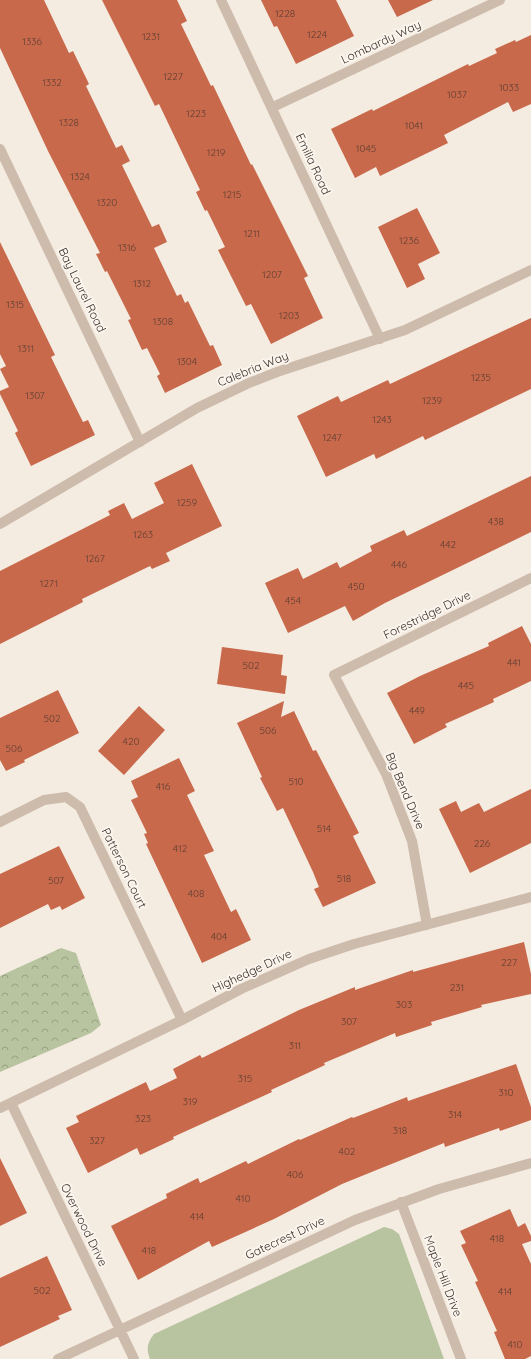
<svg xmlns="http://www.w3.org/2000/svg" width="531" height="1359" font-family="Quicksand,sans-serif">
<defs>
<pattern id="forest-crowns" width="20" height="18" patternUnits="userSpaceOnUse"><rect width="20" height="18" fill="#b8c4a0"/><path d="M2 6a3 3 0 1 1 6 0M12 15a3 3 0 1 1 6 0" fill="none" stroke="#97a083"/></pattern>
</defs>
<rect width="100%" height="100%" fill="#f4ebe1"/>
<path fill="url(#forest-crowns)" d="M61,948L76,953L101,1025L91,1033L0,1072V976Z"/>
<path fill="#b8c4a0" d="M384,1227L392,1229L399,1234L444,1359H150C146,1349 147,1343 154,1334Z"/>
<path fill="#c8694b" d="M0,0H44L69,53L73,51L89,84L86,86L116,148L122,145L130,161L122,165L152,227L159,224L167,242L154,248L177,296L181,294L185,303L188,301L210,346L213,345L222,365L165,393L157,376L160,374L147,348L142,350L128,320L131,319L107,271L105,272L96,254L100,253L48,151L0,48Z
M102,0H177L187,21L181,24L211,86L213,85L251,165L252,164L308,276L304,278L323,318L271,344L251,304L246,306L218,250L225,247L207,210L205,211L196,192L200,190L159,104L155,106Z
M261,0H336L354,36L296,64L277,26L274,27Z
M388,0H433L397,17Z
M531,35V104L513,112L508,102L444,135L448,143L380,176L376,167L355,178L331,129L372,109L373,111L468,64L469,66L497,53L495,49L515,40L516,42Z
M417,208L440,253L418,264L425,279L407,288L378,227Z
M0,242L55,355L51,357L74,404L83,422L88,420L95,435L31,466L15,433L18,431L0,394V391L9,387L0,369L6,366L0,354Z
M531,318V389L425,440L423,436L376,459L374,454L326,477L297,416L338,396L341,402L388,380L390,384Z
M192,464L222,526L166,553L170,561L152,569L150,566L82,599L83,602L0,644V571L110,515L108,511L124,503L132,519L164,503L154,483Z
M531,476V532L385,603L353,621L345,606L288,633L265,583L298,568L303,579L337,562L340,568L372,551L370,546L404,530L407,536Z
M522,626L531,644V681L493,699L494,702L445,724L447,727L414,744L387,693L420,676L489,646L488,643Z
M222,647L283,655L281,675L287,676L285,694L217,684Z
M58,690L79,733L24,760L25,762L6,771L0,760V718Z
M284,701L281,717L294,711L313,751L316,750L359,833L353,836L376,883L323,907L314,889L319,887L313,872L283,808L277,811L260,778L262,777L237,723Z
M139,706L165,730L124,775L98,751Z
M179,758L195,791L187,795L214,851L204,855L231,912L236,909L251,940L202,963L146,844L148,843L144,834L147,833L131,800L138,797L131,781Z
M531,789V843L470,873L439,809L456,801L461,812L479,803L484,812Z
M59,846L85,898L62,910L60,906L51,910L48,904L0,928V874Z
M524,942L531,974V994L481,1005L482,1007L431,1022L432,1025L396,1037L395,1033L324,1063L325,1065L271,1090L272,1092L173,1137L174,1139L140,1155L137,1148L88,1173L66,1128L79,1122L76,1116L146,1082L150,1091L177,1078L173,1069L200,1055L202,1058L299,1010L355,987V990L413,970V972Z
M516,1064L531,1107V1120L500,1131L499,1128L445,1147L444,1143L379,1169L342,1184L274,1219L212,1247L209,1241L138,1280L111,1226L167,1198L166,1194L198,1178L200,1183L246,1161L248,1164L299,1139L300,1140L352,1117L353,1118L407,1097L408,1101Z
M0,1158L27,1213L0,1226Z
M510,1209L518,1227L525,1223L531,1236V1241L522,1244L531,1264V1356L525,1359H505L494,1332L497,1331L475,1282L478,1281L461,1245L466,1243L460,1231Z
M47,1256L72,1310L58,1316L60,1319L0,1347V1278Z"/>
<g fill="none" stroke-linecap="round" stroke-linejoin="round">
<path stroke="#cdbbac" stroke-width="10" d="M221,0L380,339
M273,107L500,0
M0,149L140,442
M0,524L197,408L249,383L277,372L405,330L531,270
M0,822L44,800L66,797L80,807L182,1020
M427,925L412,841L386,774L334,675L531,578
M11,1103L134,1359
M0,1108L182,1020L241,989L309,959L354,944L531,897
M401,1202L461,1359
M58,1359L355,1220L439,1189L531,1163"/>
</g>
<g text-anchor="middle" stroke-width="4" stroke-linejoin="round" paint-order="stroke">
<g font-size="10" fill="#5e3e33">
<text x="285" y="17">1228</text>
<text x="317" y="38">1224</text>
<text x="151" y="40">1231</text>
<text x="32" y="45">1336</text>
<text x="173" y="80">1227</text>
<text x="52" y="86">1332</text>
<text x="509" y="91">1033</text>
<text x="457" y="98">1037</text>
<text x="196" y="117">1223</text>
<text x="69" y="126">1328</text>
<text x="414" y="129">1041</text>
<text x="366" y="152">1045</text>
<text x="216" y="156">1219</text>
<text x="80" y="180">1324</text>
<text x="232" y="198">1215</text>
<text x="107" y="206">1320</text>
<text x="252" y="237">1211</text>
<text x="409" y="244">1236</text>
<text x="127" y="251">1316</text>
<text x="272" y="278">1207</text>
<text x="142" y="287">1312</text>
<text x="15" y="308">1315</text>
<text x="289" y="319">1203</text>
<text x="163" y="325">1308</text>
<text x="26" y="352">1311</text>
<text x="187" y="365">1304</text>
<text x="481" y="381">1235</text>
<text x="35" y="399">1307</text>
<text x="432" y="404">1239</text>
<text x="382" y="423">1243</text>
<text x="332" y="441">1247</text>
<text x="187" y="506">1259</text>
<text x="496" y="525">438</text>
<text x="143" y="538">1263</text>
<text x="448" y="548">442</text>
<text x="95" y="562">1267</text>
<text x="399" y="568">446</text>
<text x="49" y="587">1271</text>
<text x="356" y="590">450</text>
<text x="293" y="604">454</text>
<text x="514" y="666">441</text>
<text x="251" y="669">502</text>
<text x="466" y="689">445</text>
<text x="417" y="714">449</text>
<text x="52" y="722">502</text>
<text x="268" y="734">506</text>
<text x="131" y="745">420</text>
<text x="14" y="752">506</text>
<text x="296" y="785">510</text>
<text x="163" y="790">416</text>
<text x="324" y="832">514</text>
<text x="482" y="847">226</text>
<text x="180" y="852">412</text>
<text x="344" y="882">518</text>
<text x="56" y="884">507</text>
<text x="196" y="897">408</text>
<text x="219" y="940">404</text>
<text x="509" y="966">227</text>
<text x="457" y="991">231</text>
<text x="404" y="1008">303</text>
<text x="349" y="1025">307</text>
<text x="295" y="1049">311</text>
<text x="245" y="1082">315</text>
<text x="506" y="1096">310</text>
<text x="190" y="1105">319</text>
<text x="455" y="1118">314</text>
<text x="143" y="1122">323</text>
<text x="400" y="1134">318</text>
<text x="97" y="1144">327</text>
<text x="347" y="1155">402</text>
<text x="295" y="1178">406</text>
<text x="243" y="1202">410</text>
<text x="197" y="1220">414</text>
<text x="497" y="1242">418</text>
<text x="149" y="1254">418</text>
<text x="42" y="1294">502</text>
<text x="505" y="1295">414</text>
<text x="515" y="1348">410</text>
</g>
<g font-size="12" fill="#3b302b" stroke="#fbf5ee">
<text transform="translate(381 42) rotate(-25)" y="4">Lombardy Way</text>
<text transform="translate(313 164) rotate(65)" y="4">Emilia Road</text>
<text transform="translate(82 290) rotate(64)" y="4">Bay Laurel Road</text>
<text transform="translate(253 369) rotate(-22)" y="4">Calebria Way</text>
<text transform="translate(427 615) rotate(-26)" y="4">Forestridge Drive</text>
<text transform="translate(405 791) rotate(67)" y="4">Big Bend Drive</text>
<text transform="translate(124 868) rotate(64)" y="4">Patterson Court</text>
<text transform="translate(252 971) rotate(-25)" y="4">Highedge Drive</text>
<text transform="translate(84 1225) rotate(64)" y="4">Overwood Drive</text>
<text transform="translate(285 1238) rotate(-25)" y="4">Gatecrest Drive</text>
<text transform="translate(443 1276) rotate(69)" y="4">Maple Hill Drive</text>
</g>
</g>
</svg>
